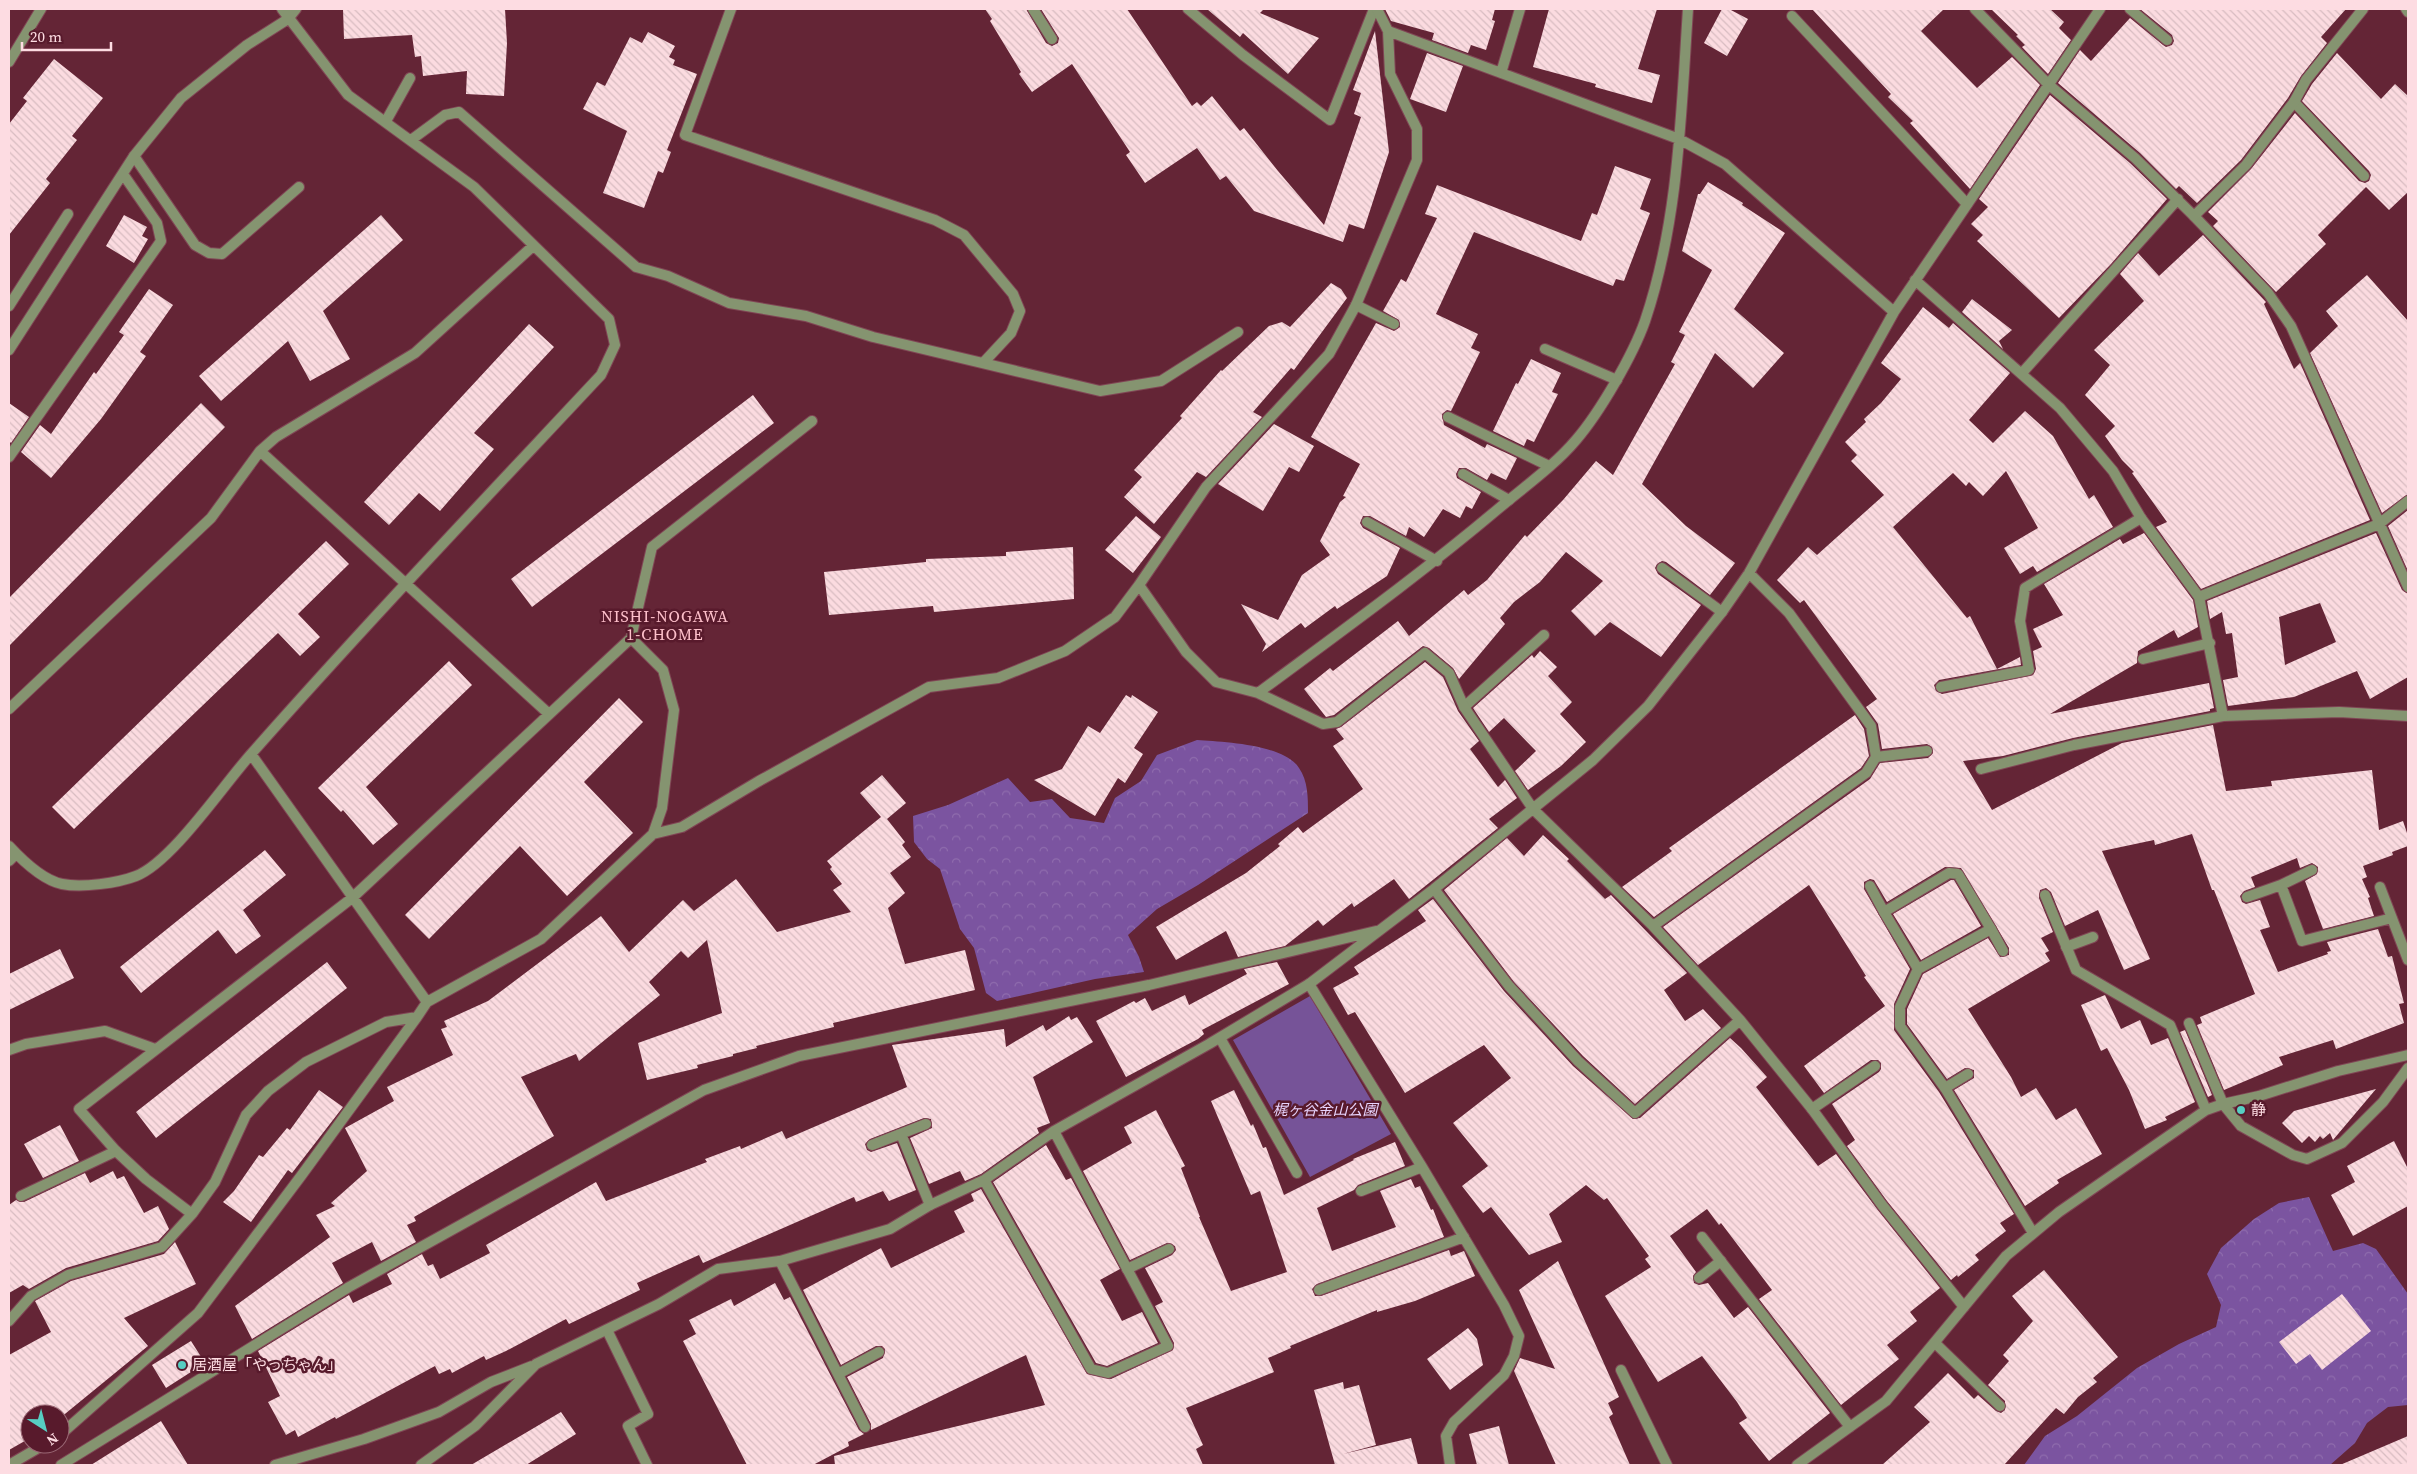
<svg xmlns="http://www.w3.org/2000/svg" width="2417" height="1474" font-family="'Source Serif 4','Noto Sans JP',serif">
<defs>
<pattern id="forest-crowns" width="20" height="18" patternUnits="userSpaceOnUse" patternTransform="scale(1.25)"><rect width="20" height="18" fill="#7b54a0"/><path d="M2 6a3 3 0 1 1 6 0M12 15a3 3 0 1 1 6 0" fill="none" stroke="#8f6cad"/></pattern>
<pattern id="building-back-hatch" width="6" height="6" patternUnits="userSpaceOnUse" patternTransform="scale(1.25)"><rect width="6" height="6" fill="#fbdbe0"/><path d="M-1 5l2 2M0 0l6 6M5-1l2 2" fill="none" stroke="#d8bcc1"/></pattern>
</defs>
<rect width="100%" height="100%" fill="#642536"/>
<path fill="url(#forest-crowns)" d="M1197,740C1223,742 1284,744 1299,768C1308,781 1308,797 1308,813L1198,885L1157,909L1128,935L1139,957L1144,972L1095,979L997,1001L986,993L974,948L960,929L940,869L927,859L914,842L913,816L948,805L1008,778L1030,802L1052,799L1070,818L1104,823L1115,798L1141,781L1157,755Z
M2309,1197L2333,1251L2363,1243L2376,1249L2408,1294V1405L2388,1407L2367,1423L2355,1443L2330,1465H2024L2045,1436L2077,1416L2137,1368L2179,1344L2216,1327L2221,1305L2207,1274L2221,1248L2254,1219L2279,1203Z"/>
<path fill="#765398" d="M1310,996L1391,1134L1310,1177L1233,1040Z"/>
<path fill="url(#building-back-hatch)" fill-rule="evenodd" d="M343,9H505L507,43L504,96L466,94L467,71L423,76L421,56L415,57L412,35L344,39Z
M985,9H1026L1046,43L1052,46L1058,43L1059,38L1041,9H1127L1192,106L1197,102L1201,106L1212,96L1240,131L1244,128L1278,171L1324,225L1361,117L1354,114L1361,93L1353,90L1375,31L1389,152L1364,229L1349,224L1343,242L1254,211L1226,176L1220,180L1197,148L1145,183L1126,155L1130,152L1072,64L1032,92L1019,74L1021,72L990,21L992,19Z
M1207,9H1264L1260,13L1319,38L1288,74L1243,33L1240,37Z
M1385,9H1495L1492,20L1495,21L1486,50L1471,45L1468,53L1432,40L1434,33L1391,21Z
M1549,9H1657L1638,69L1660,75L1652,103L1595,87L1596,84L1533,67Z
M1722,9H1729L1748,19L1727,56L1704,43Z
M1812,9H1944L1921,31L1977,88L2012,57L2040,85L1970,189L1910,123L1913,121L1888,97L1891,94Z
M1991,9H2050L2064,22L2059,28L2071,40L2048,74L2022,47L2025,45L2016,36L2018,35Z
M2140,9H2346L2321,37L2327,43L2301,76L2288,98L2241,160L2197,203L2179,186L2176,189L2140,153L2058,83L2080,50L2091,61L2130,18L2163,45L2166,47L2172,45L2174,41L2172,35Z
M648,32L675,46L669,57L675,60L673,65L697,74L667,150L671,152L663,173L658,171L644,208L603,193L627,131L583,109L597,82L605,86L630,37L642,43Z
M1427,53L1463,66L1446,112L1410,99Z
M2337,53L2381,99L2395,84L2408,96V192L2389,210L2366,187L2318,235L2326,244L2276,292L2213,226L2218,221L2208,212L2251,169L2295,113L2359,181L2365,183L2369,181L2371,175L2369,171L2302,101L2312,84Z
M54,59L103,98L72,136L77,140L46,179L50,183L9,235V124L27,101L23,98Z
M2050,95L2130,163L2167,199L2111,264L2059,318L1977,241L1983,235L1971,224L1988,207L1979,199Z
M1615,166L1651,179L1640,209L1650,213L1624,281L1616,279L1613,286L1474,232L1436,314L1478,334L1471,348L1480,352L1451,411L1447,410L1442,414L1444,425L1485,448L1487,444L1517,458L1506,480L1491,473L1487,480L1466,468H1459L1456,474L1457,478L1481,492L1472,509L1466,506L1460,518L1443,509L1424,537L1409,527L1406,536L1370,516H1363L1360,523L1363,528L1400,548L1387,576L1337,609L1335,606L1305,628L1301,623L1262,652L1266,644L1241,604L1278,620L1302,575L1330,555L1320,541L1340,502L1346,497L1343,496L1360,464L1311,437L1376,323L1394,331L1400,327L1399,320L1383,311L1401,279L1406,282L1437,218L1425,214L1437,185L1581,241L1592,213L1597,215Z
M1708,182L1743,203L1742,205L1785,233L1734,309L1784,353L1753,388L1715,353L1642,484L1686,526L1735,563L1710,595L1666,562L1662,561L1657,564L1655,568L1658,574L1701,605L1661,657L1610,622L1595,636L1571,611L1603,581L1566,552L1540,582L1514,602L1500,618L1505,624L1459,679L1453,668L1429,648L1423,646L1334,715L1326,717L1304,689L1330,668L1333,671L1398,621L1409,636L1464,590L1468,595L1487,580L1525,535L1527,537L1563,500L1596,461L1613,475L1675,364L1671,362L1685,335L1679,332L1712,270L1682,251L1698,194H1700Z
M124,215L147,227L142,236L148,239L134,263L106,246Z
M381,215L403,240L323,311L350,359L310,381L288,341L221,401L199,376Z
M2203,235L2266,302L2264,304L2294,369L2300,363L2370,520L2201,589L2156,527L2167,522L2132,473L2134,472L2122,460L2105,436L2115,426L2085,395L2110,365L2094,350L2144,301L2120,274L2138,253L2159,276Z
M2367,275L2408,321V494L2382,513L2310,353L2338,326L2326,311Z
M1331,283L1341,289L1347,298L1294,370L1291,368L1253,412L1262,417L1206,477L1197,472L1154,524L1124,497L1142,477L1134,470L1182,418L1180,416L1221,370L1222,371L1269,326L1282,322L1290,327Z
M149,289L173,305L140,352L146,356L101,419L51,478L21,452L40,425L51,434L94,372L96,374L124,335L119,332Z
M1972,299L2012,330L1999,341L2003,349L1962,312Z
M1923,307L1949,328L1953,323L2010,373L1969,420L1993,443L2025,411L2053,436L2089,499L2094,495L2113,527L2037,572L2033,566L2020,574L2004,548L2038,528L2006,471L1983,496L1969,482L1966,486L1953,473L1893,527L1967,618L1970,616L1997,669L2020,657L2021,665L1939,680L1934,685L1936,691L1942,694L2033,675L2036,669L2033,651L2042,647L2033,629L2063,615L2044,584L2120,539L2123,544L2144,533L2193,600L2198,627L2178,638L2174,630L2138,651L2137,663L2050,714L2209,683L2214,708L2210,709V711L2073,738L2003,756L1963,761L1992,810L2122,743L2213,725L2226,791L2272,786L2271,781L2372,770L2379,830L2403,821L2408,836V846L2392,852L2393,855L2363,866L2367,877L2362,879L2370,897L2368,898L2374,916L2323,929L2305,881L2317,874L2318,867L2312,863L2300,868L2297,858L2251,877L2255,887L2244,891L2240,896L2242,902L2246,904L2260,900L2270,927L2260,930L2278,972L2328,954L2327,952L2331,951L2327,942L2378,929L2388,957L2392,956L2404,1003L2399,1004L2404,1023L2336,1049L2333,1040L2279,1057L2283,1065L2224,1090L2197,1025L2202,1023L2200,1017L2255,994L2214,890H2212L2192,834L2155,845L2154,840L2102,851L2150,959L2124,970L2098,910L2065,926L2051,892L2046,888L2040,890L2039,898L2053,932L2041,938L2049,951L2045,953L2050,961L1968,1009L2011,1077L2021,1097L2036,1088L2056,1120L2076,1108L2102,1154L2057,1180L2059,1183L2025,1206L1954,1090L1974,1078V1070L1965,1068L1947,1079L1907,1024V1009L1923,974L1988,938L2000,957L2009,955V948L1961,868L1945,867L1887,902L1874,880L1870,879L1864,882V889L1910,969L1894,1004V1030L1939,1092L2014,1214L2000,1223L2006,1231L1975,1255L1979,1260L1958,1277L1957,1275L1951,1280L1887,1201L1847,1146L1855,1140L1832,1104L1879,1072L1881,1069V1063L1878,1060H1871L1824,1093L1804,1066L1885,1006L1864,977L1866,976L1809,885L1698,965L1663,927L1870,779L1880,763L1928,758L1933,753L1932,747L1927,744L1882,749L1878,724L1866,707L1877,699L1804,600L1800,603L1777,580L1808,547L1817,555L1884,495L1851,461L1857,455L1845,442L1866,422L1864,419L1881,403L1901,379L1881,363Z
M529,324L554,347L474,433L494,449L440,511L419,493L389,525L364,502Z
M1531,359L1561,373L1552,392L1558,394L1534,442L1527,439L1524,446L1493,431L1516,383L1518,384Z
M753,395L774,423L532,607L511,579Z
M9,403L29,417L11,443L9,441Z
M201,403L225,427L9,646V598Z
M1274,424L1314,446L1299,472L1289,467L1263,511L1218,484Z
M2408,510V571L2388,526Z
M1136,516L1161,537L1133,573L1105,550Z
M2376,533L2402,590L2408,594V677L2370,699L2357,671L2294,697L2228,706L2223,680L2238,677L2232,633L2226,634L2222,612L2210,619L2207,601ZM2320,603L2336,642L2285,665L2279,617Z
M326,541L349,564L298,614L320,637L300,656L278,633L74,829L52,807Z
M1073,547L1074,599L934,612L933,606L829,615L824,572L926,562V559L1006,556V552Z
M1540,651L1557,667L1548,676L1572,702L1560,714L1586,742L1561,766L1528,790L1515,771L1536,751L1504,718L1489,732L1473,708L1532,655L1534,658Z
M449,661L472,685L366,787L398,824L373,845L343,810L341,812L318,788Z
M1425,662L1443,677L1458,711L1479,741L1470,749L1498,787L1505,780L1517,798L1489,819L1498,828L1409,899L1394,879L1354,907L1352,903L1323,926L1318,920L1285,946L1238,957L1226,931L1176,960L1156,927L1246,873L1280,846L1278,844L1298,827L1303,833L1363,789L1333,746L1344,739L1336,729L1341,727Z
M1126,695L1131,698L1132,695L1158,712L1134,748L1143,754L1125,783L1118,778L1095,816L1034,780L1062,769L1088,726L1100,733Z
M619,698L643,722L584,782L633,833L567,896L520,846L429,939L405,915Z
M1855,715L1864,729L1869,756L1861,768L1654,917L1622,887L1672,851L1669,848Z
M882,775L906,803L887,819L905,842L902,845L911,857L890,873L905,893L888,908L905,964L965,950L975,990L833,1023L834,1027L756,1046L757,1048L733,1054V1056L697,1065L698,1068L647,1080L638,1043L722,1013L707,940L688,958L681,951L649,982L660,995L579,1061L576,1054L521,1077L554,1136L414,1217L416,1221L407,1225L416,1242L381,1261L372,1242L332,1263L343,1283L252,1339L235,1306L330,1237L316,1215L335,1206L331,1203L367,1171L345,1128L394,1101L387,1087L453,1055L441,1029L447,1027L444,1021L488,1001L601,916L629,952L683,900L694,911L736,879L777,932L851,912L833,890L842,884L830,869L832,867L827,861L881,817L860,793Z
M1543,835L1569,859L1567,861L1605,899L1611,895L1687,973L1664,990L1685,1021L1703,1009L1721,1028L1635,1104L1583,1056L1514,982L1444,890L1507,838L1524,856Z
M265,850L286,875L243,910L261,936L236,954L218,930L141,993L120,967Z
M1951,880H1954L1981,926L1921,960L1893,914Z
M1433,899L1504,991L1573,1066L1633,1119L1640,1118L1730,1038L1741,1048L1767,1077L1756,1087L1818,1166L1836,1154L1877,1209L1940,1288L1910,1312L1917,1321L1887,1345L1899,1359L1841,1405L1759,1299L1772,1290L1721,1223L1719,1225L1707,1209L1670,1236L1696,1272L1693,1276L1694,1283L1699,1285L1708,1283L1734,1318L1748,1307L1830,1413L1769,1461L1739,1423L1747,1418L1737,1402L1702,1356L1658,1382L1605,1296L1651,1267L1645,1259L1649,1256L1607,1198L1604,1200L1586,1185L1549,1214L1562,1242L1529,1255L1491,1207L1483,1213L1462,1186L1488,1166L1453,1123L1511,1078L1484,1045L1405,1093L1355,1012L1348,1015L1333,988L1359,974L1354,967L1426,921L1418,910Z
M60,949L74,978L9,1010V974Z
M327,962L347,988L156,1138L136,1112Z
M1277,962L1289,984L1202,1030L1204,1034L1198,1039L1126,1077L1096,1021L1134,1001L1136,1003L1145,998L1152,1011L1185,995L1189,1005L1247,974L1244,969Z
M2105,995L2121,1029L2140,1020L2151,1045L2168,1038L2195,1102L2165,1117L2167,1120L2145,1129L2129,1090L2107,1048L2101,1051L2081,1005Z
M1069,1016L1071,1020L1077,1017L1093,1042L1033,1077L1050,1123L1037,1128L1039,1133L981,1174L965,1181L960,1171L929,1184L910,1138L932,1128L931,1119L924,1118L870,1139L865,1144L867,1150L871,1152L897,1143L916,1190L889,1201L883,1191L856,1202L854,1197L703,1263L699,1255L637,1283L640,1290L569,1324L566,1319L506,1351L486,1360L484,1356L452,1373L450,1369L439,1374L435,1366L336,1419L335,1417L298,1437L295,1430L286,1435L268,1402L280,1396L258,1351L349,1295L353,1303L392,1284L387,1274L422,1254L428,1266L433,1264L440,1279L490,1253L486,1245L596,1182L606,1201L707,1162L705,1159L740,1146L741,1149L782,1131L786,1139L907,1087L892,1045L1004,1029L1006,1047L1043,1025L1046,1031Z
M2185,1030L2212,1095L2208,1097L2180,1032Z
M2376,1089L2333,1140L2330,1133L2323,1139L2320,1136L2315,1142L2309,1136L2302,1143L2282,1123L2294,1111Z
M319,1090L343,1107L292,1173L288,1170L251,1222L223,1202L234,1191L259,1155L263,1157L287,1128L290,1130Z
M1234,1090L1251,1126L1253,1124L1263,1148L1266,1147L1284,1195L1354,1160L1353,1159L1395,1142L1405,1166L1358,1185L1354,1190L1317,1208L1332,1251L1396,1227L1380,1191L1411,1179L1415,1188L1420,1186L1431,1210L1433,1209L1444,1237L1317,1284L1312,1289L1315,1296H1321L1449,1250L1451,1256L1464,1251L1475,1276L1415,1301L1377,1312V1310L1290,1346L1291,1348L1268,1358L1274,1372L1186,1408L1203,1445L1196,1449L1203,1465H835L834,1456L1045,1405L1026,1355L871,1430V1424L847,1377L883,1358L885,1349L882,1346H876L841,1365L803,1290L881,1248L891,1268L965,1232L954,1211L974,1201L971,1194L981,1189L1087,1374L1111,1379L1173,1350L1174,1343L1155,1306L1163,1302L1145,1268L1172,1255L1176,1250L1175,1246L1167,1243L1130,1260L1083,1171L1132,1143L1124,1127L1156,1110L1185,1166L1181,1168L1200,1217H1199L1231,1291L1287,1272L1260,1191L1251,1195L1211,1101Z
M60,1125L79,1161L43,1178L24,1144Z
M2394,1141L2408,1169V1206L2353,1236L2331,1195L2355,1182L2347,1166Z
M1046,1145L1066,1180L1071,1178L1120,1269L1100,1280L1122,1321L1142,1312L1158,1343L1107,1366L1096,1363L993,1182Z
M113,1171L117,1179L124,1176L144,1213L158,1206L169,1229L158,1241L66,1268L29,1289L23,1285L9,1293V1205L16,1200L24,1202L85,1173L90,1183Z
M175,1242L196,1284L124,1318L148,1346L60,1418V1414H30V1438L9,1450V1355L51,1332L35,1301L71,1281L164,1254Z
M1558,1261L1619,1397L1608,1403L1613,1414L1609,1417L1630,1465H1556L1514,1371L1520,1358L1555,1369L1519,1290Z
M2044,1270L2118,1357L2093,1378L2097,1382L2078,1397L2064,1414L2056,1408L2004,1465H1882L1930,1422L1914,1407L1948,1373L1974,1399L1978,1395L1996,1411L2001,1413L2005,1410V1401L1988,1385L2009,1361L2003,1355L2033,1321L2012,1296Z
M775,1283L784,1300L790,1297L859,1430L864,1434L848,1442L849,1446L813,1465H747L683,1341L696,1334L689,1320L731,1299L734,1306Z
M2342,1294L2371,1331L2322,1370L2310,1354L2296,1364L2279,1342Z
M1468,1328L1477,1339L1483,1365L1450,1390L1427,1359Z
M191,1341L205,1363L166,1388L152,1365Z
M1343,1382L1344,1389L1359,1385L1376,1445L1343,1454L1411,1438L1418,1465H1335L1314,1390Z
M561,1412L576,1434L526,1465H471Z
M161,1421L188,1465H91Z
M1499,1426L1509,1465H1477L1469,1434Z
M2408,1436V1465H2340Z"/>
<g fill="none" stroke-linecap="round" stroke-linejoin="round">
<g stroke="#804655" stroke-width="12">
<path id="lane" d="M731,9L685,135L935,220L964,235L1013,294L1020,311L1011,333L984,362
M1033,9L1052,39
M1188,9L1243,55L1330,120L1374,9
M2130,9L2167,40
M1792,16L1967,204
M9,62L41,9
M2294,102L2364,176
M386,121L410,78
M134,156L195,245L209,253L222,254L299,187
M2194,216L2268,293L2291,326L2408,587
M1356,305L1394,324
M9,306L68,214
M1545,349L1617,380
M1448,417L1549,466
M1463,474L1509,500
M1367,522L1437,561
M1662,568L1722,612
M2199,597L2379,524L2408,501
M2143,659L2210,643
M1941,687L2029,670L2020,621L2025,588L2141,518
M1464,707L1544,635
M1876,757L1927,751
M1981,769L2074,745L2223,716L2339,712L2408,716
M2281,885L2302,941L2392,918
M1870,886L1884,912
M2380,887L2408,960
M2247,897L2281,885L2312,870
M1991,929L2003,951
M2066,947L2093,937
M1309,984L1422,1167L1504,1305L1519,1336L1514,1356L1504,1375L1454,1422L1446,1436L1450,1465
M2189,1023L2223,1104
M1220,1038L1297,1173
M1945,1088L1968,1074
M1812,1109L1875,1066
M901,1134L930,1205
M872,1145L926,1124
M1361,1191L1422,1167
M21,1196L116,1151
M780,1261L865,1427
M1127,1269L1169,1249
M1699,1278L1721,1261
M1319,1290L1464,1237
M607,1330L648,1414L628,1426L647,1465
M1935,1343L2000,1406
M838,1374L879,1352"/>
</g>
<g stroke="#804655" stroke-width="12">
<path id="street" d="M1975,9L2048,84L2135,158L2194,216L2246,165L2294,102L2306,80L2363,9
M2406,9L2408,12
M1388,31L1679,139L1725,164L1894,312
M1501,73L1520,9
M411,140L445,115L459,112L636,267L668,276L729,303L806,316L873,337L1100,391L1161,381L1238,332
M1915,280L2060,408L2113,471L2141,518L2199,597L2223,716
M9,350L134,156L181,98L247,45L288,19L296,9
M2022,373L2178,199
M260,451L549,714
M9,457L161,241L157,223L123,174
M1139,585L1206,487L1329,354L1356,305L1417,160V129L1390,74L1388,31L1377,9
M631,638L663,670L674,710L662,808L653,834L541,939L427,1002L417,1017L386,1022L306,1062L268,1091L246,1115L215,1182L192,1214L146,1179L116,1151L79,1109L352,898Z
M631,638L652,547L812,421
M1258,693C1339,633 1421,574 1498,509C1524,487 1554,466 1576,440C1600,412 1633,355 1645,321C1679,220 1681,113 1688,9
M9,709L211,518L260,451L276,437L415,353L533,246
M251,754L427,1002
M653,834L682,827L759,781L929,687L998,678L1065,651L1115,617L1139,585L1186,652L1216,682L1258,693L1323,724L1337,722L1425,653L1449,673L1464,707L1533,809L1653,926L1740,1020L1812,1109L1882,1205L1964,1307
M9,846C22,860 42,880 62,884C82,888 118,883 136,876C172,862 224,784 252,753C366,624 484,500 601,375L615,345L609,319L474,187L348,95L282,9
M9,861L16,854
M1434,889L1509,986L1578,1061L1635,1113L1740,1020
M2045,895L2076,970L2170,1025L2206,1110
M1653,926L1866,773L1876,757L1871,726L1789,613L1749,573
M1918,969L1884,912L1949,873L1958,874L1991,929L1918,969L1900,1007V1026L1945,1088L2033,1233
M9,1050L26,1044L105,1031L155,1049
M2223,1104L2241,1126L2293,1155L2307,1159L2342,1143L2383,1102L2408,1068
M984,1180L1091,1369L1108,1373L1168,1346L1054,1131
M1702,1237L1850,1427
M9,1321L31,1296L68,1275L162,1247L192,1214
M1621,1370L1667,1465
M60,1435L198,1313L301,1176L417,1017
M9,1465L45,1444
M61,1465L349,1287L704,1090L799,1056L1149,985L1376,931
M275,1465L364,1439L439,1412L491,1382L532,1366
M421,1465L475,1426L536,1364L659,1304L718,1269L780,1261L890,1229L930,1205L984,1180L1054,1131L1209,1044L1309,984L1434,889L1593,760L1648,706L1722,612L1749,573L1894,312L2100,9
M1797,1465L1886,1401L2006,1256L2059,1212L2206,1110L2223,1104L2259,1096L2338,1071L2408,1055"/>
</g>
<use href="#lane" stroke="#859470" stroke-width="10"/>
<use href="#street" stroke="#859470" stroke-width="10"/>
</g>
<g fill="#57cec2" stroke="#581a2c" stroke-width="2">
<circle cx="2241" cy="1110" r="5"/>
<circle cx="182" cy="1365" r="5"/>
</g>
<g text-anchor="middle" stroke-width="5" stroke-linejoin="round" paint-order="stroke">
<g font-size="15" font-style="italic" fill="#e7d3fd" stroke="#581a2c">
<text x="1325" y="1115">梶ヶ谷金山公園</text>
</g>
<g font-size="15" fill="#fddce2" stroke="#581a2c" text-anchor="start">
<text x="2251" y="1115">静</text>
<text x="192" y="1370">居酒屋「やっちゃん」</text>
</g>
<g font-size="16" letter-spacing="1" fill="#fec0cb" stroke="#581a2c">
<text x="665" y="622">NISHI-NOGAWA<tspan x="665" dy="18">1-CHOME</tspan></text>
</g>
</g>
<rect width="2417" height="1474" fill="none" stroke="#fddce2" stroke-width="20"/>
<g transform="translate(45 1429) rotate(144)"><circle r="24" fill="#581a2c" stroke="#9a6875"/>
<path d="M0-4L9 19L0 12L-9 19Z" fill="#57cec2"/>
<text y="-8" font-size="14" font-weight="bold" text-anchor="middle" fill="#fddce2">N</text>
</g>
<path d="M22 42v8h89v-8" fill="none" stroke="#fddce2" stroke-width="2.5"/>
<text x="30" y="42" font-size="15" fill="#fddce2" stroke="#581a2c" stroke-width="4" paint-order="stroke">20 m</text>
</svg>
